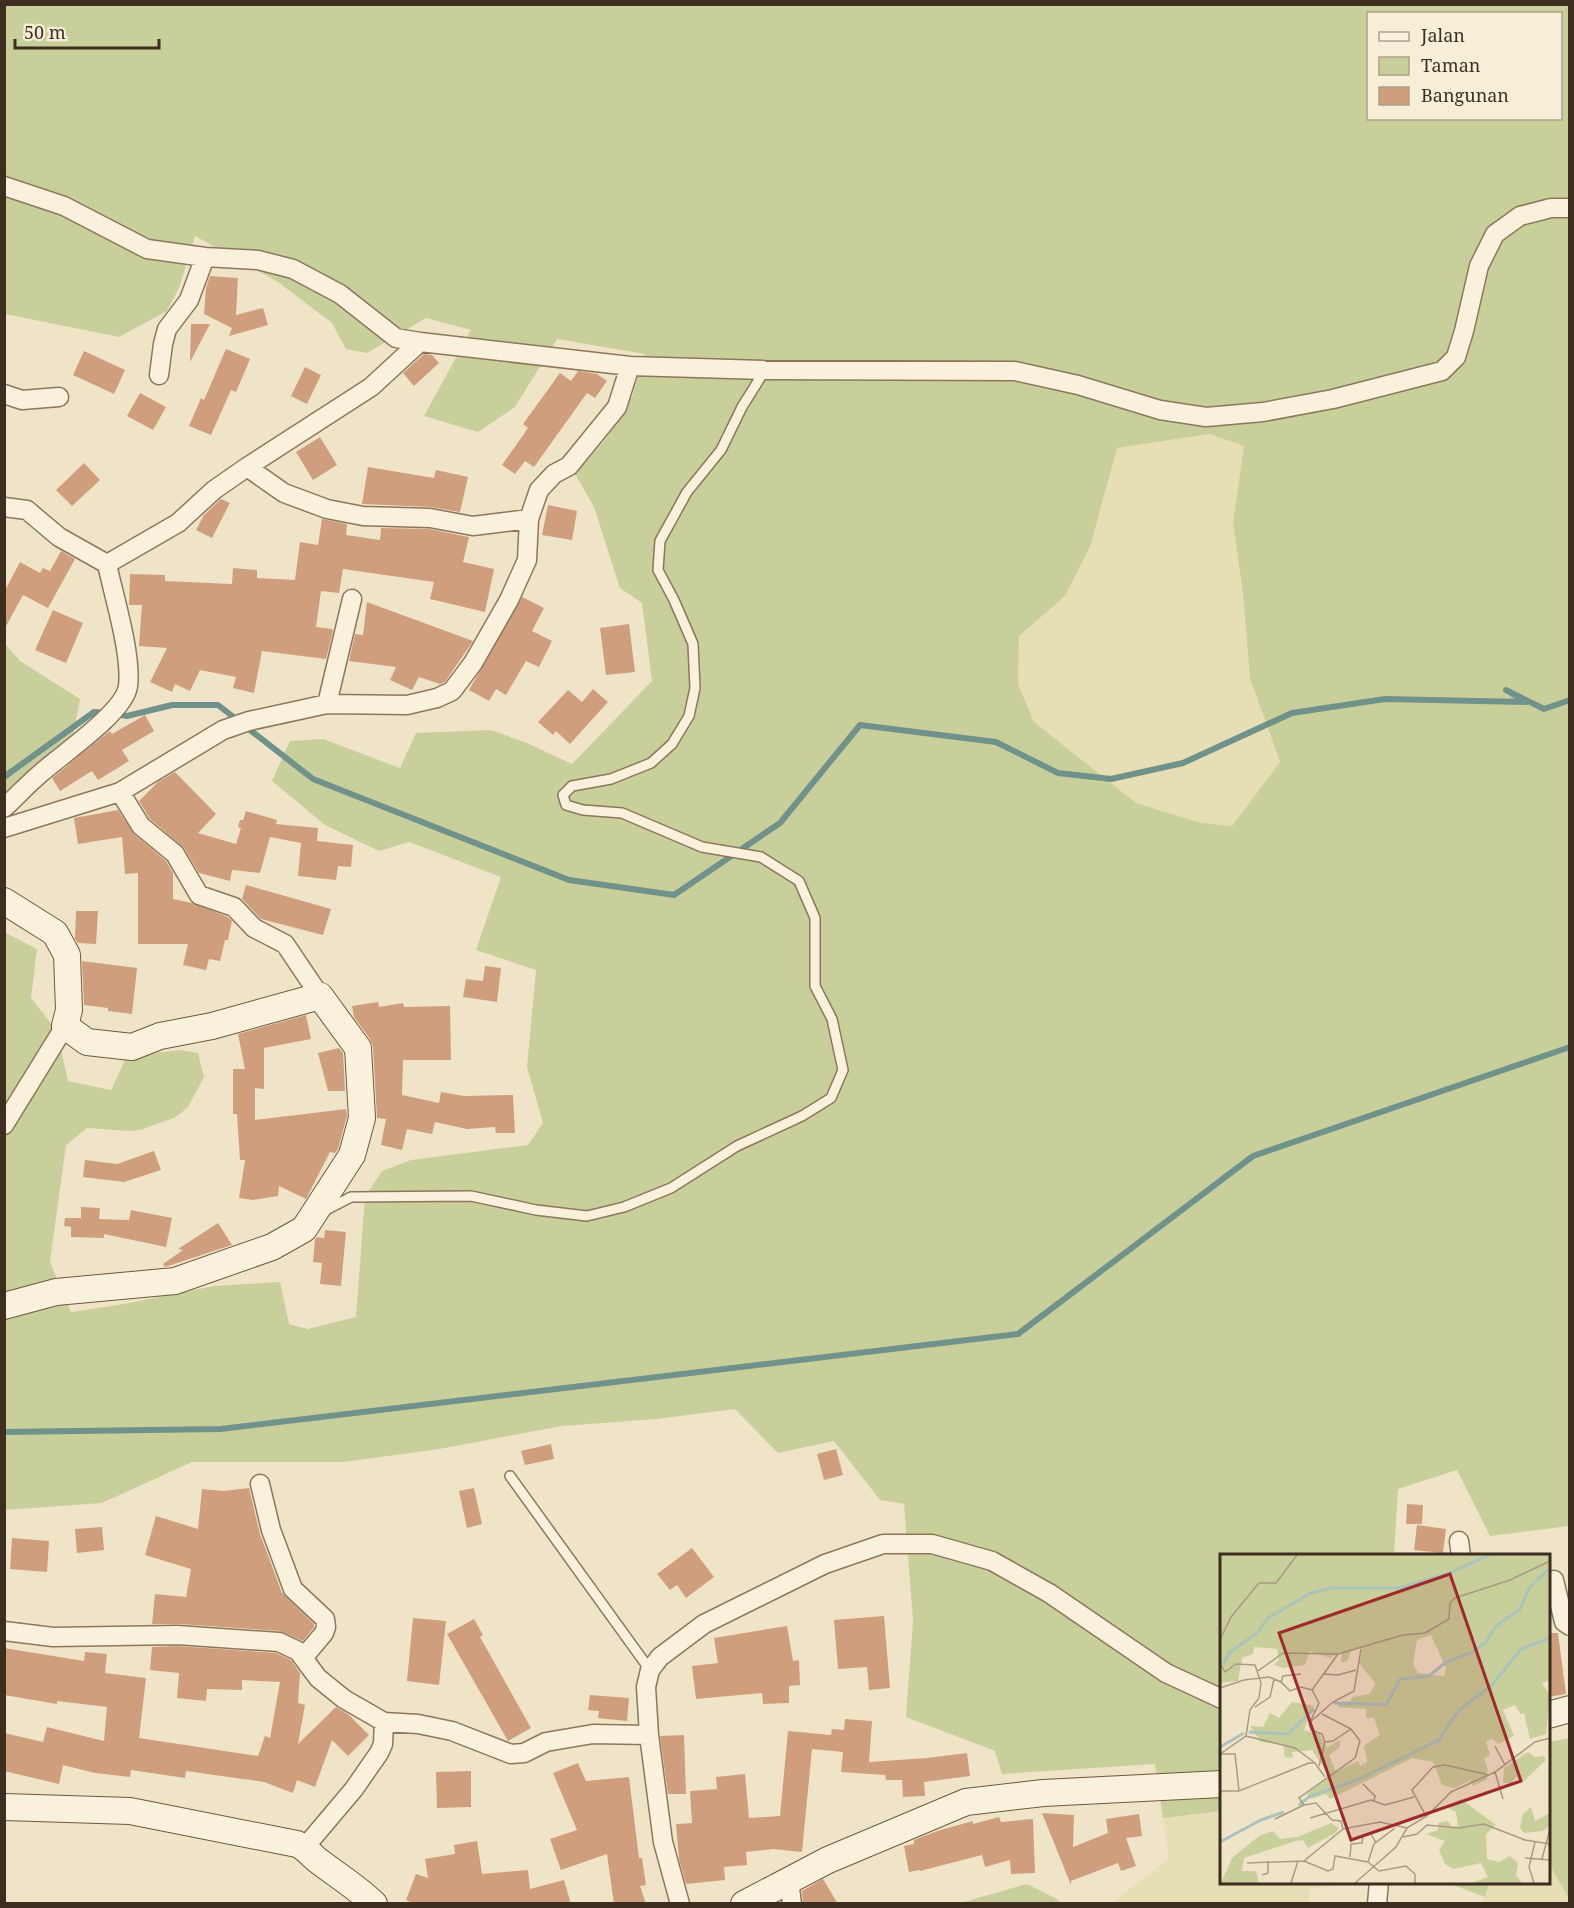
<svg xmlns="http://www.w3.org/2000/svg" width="1574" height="1908" font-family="'Noto Serif',serif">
<rect width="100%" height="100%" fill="#f0e4c8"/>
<path fill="#e6deb5" d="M1209,434L1244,446L1233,522L1243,594L1250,678L1280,762L1232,826L1201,823L1136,803L1034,722L1018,684L1019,636L1065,596L1090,547L1117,448Z
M1221,1811L1222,1882L1345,1883L1309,1890V1903L1110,1904L1169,1859L1163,1818Z
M1549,1864L1569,1899V1903L1482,1904L1489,1883L1548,1882Z"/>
<path fill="#c9cf9b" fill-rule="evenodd" d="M5,5H1569V1526L1490,1536L1457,1470L1398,1489L1394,1555L1222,1556L1221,1811L1163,1818L1155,1764L1002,1774L995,1751L906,1717L913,1621L904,1504L880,1500L834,1441L778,1453L735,1409L656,1419L562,1426L439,1449L344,1462H192L102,1503L5,1510L4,932L37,949L31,998L57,1031L68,1081L111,1090L127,1056L180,1050L198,1053L204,1077L188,1107L181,1113L174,1118L140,1130L129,1131L87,1128L66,1145L50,1262L71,1312L124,1304L214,1286L280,1282L289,1324L307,1329L356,1317L365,1197L382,1171L411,1160L528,1145L543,1123L527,1067L536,970L476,950L501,877L409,842L379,851L325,825L272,781L290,741L323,739L400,768L416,733L491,730L527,743L572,764L652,681L642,603L620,588L594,507L575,474L605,440L632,397L645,354L557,339L515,407L478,432L424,416L471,330L426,318L367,353L346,349L332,323L278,282L195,236L179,288L167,311L119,337L5,314ZM1368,14H1560V118H1368ZM1209,434L1244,446L1233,522L1243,594L1250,678L1280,762L1232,826L1201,823L1136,803L1034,722L1018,684L1019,636L1065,596L1090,547L1117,448Z
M4,646H7L20,661L80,699L73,735L5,796Z
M1569,1738H1570L1569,1899L1549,1864V1742Z
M1448,1883H1489L1485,1897Z
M1027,1884L1057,1899L1060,1903H960Z"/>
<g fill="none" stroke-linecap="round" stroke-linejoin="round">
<path stroke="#6f938a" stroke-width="6" d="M115,714L127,716L172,705H218L313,779L569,880L674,895L780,823L860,725L996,742L1058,773L1111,779L1183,763L1292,713L1385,699L1526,702L1506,690L1544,709L1570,700
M4,777L94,712L105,713
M4,1432L221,1429L1018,1334L1253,1156L1570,1047"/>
</g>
<path fill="#cf9f7d" d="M210,276L238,278L236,315L263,308L268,325L229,336L232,328L204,314L206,288Z
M191,324H210L190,362Z
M226,349L250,359L236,392L231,390L211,435L189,426L201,398L204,400Z
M84,351L125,370L114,394L73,375Z
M424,354L432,355L439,363L414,386L403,373Z
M305,367L321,375L307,404L291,396Z
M578,371L597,374L607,381L595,398L587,393L534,467L525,461L515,474L502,465L528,428L523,424L560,373L571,381Z
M140,393L166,407L153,430L127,416Z
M320,437L337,465L313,480L296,452Z
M84,463L100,480L72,506L56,490Z
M368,467L434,478L436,470L468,477L460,512L431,507L362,504Z
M221,499L230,503L212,538L196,530L204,515Z
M548,505L577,511L572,540L542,535Z
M322,519L347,524L346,535L380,540L381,528L429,529L469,537L463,562L494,569L485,612L430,599L434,582L343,569L339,593L321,591L316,627L332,629L333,631L326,659L262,651L254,693L233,688L236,677L200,670L190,691L175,684L172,692L150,682L167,648L139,646L142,605H129L130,574L165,575V581L232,584L233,568L257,570V578L295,580L300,542L318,545Z
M61,551L75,559L48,608L23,595L4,630V592L20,562L40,573L43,568L50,571Z
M522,597L544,608L532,631L552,641L539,667L526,661L506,695L496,689L489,701L469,690Z
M367,602L473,641L445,682L440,684L419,677L412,690L390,680L396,667L349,661L355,634L363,635Z
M53,610L83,623L66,663L35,650Z
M629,624L635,672L606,675L600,628Z
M593,689L608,702L570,744L556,731L553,735L538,722L568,690L582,702Z
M145,715L154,731L122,750L129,761L98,780L92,771L60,791L52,778L110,731L112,734Z
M175,772L216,814L198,833L236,844L241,828L238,827L240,820H243L246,811L277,820L276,824L318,828L317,841L353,845L351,867L338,866L336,880L298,876L301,843L270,837L260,873L232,870L230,881L199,873L184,848L150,819L139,801L158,782Z
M118,810L134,834L166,861L173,873V899L192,903L228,917L232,921L228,940H225L220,961L209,959L206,970L183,965L188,944H138V873L125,874L122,837L78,844L74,818Z
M246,885L331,909L323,935L261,919L242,899Z
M76,911H98L96,944L78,943L75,939Z
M82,961L137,968L132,1014L108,1011V1008L84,1005Z
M485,966L501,968L497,1002L463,997L466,979L483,981Z
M378,1002L379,1007L403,1003L404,1007L450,1006L451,1060H403L402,1095L439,1103L441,1092L464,1096L513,1095L515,1133H496L495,1127L467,1129L435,1122L432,1134L407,1129L402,1150L381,1145L386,1119L377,1118L373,1047L370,1039L354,1017L352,1006Z
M306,1015L311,1039L264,1048V1089L255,1088V1120L346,1109L347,1116L338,1149L335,1153L330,1152L306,1199L279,1186L278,1196L253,1200L239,1198L245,1160H240L237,1114H233V1069H245L238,1034Z
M339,1048L343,1053L345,1091H328L318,1053Z
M154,1151L161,1170L124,1182L83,1177L85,1160L117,1164Z
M81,1207L100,1208L99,1219L129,1220L131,1210L172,1218L166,1247L104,1234V1238L71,1237V1227L64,1226L65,1218H81Z
M218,1223L232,1245L165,1267L163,1264L183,1250L178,1249Z
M325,1230L346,1232L341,1286L320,1284L322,1263L313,1262L315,1239L317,1237L324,1238Z
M551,1444L554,1459L525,1465L521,1451Z
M836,1449L843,1475L824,1480L817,1454Z
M249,1488L260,1534L282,1593L314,1624V1627L303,1641L280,1631L178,1624H152L155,1594L186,1597L191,1569L145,1555L156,1516L198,1529L202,1489L223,1491Z
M474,1488L482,1524L467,1528L459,1491Z
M1407,1504L1423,1505L1422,1524H1406Z
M1417,1525L1446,1529L1443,1553L1414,1550Z
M102,1527L104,1550L77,1553L75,1529Z
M12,1538L49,1541L47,1572L10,1569Z
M692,1548L714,1577L686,1598L677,1585L670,1590L657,1574Z
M884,1616L890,1688L869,1690L867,1667L838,1669L834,1620Z
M413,1618L446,1621L439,1685L407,1681Z
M474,1619L483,1635L480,1637L531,1728L508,1741L447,1634Z
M787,1626L793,1661L799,1660L800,1685L789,1686V1703L763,1704L762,1693L696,1699L692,1666L718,1663L714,1638Z
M1548,1633H1558L1566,1694L1548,1697Z
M177,1646L276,1653L291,1660L300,1673L298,1703L305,1705L298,1744L336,1707L349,1715L369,1735L348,1756L332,1740L315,1787L297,1780L293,1793L264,1782L186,1771L185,1778L131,1770L130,1777L95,1773L63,1765L59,1784L4,1771V1733L43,1742L47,1727L104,1741L107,1707L57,1701V1704L4,1695V1648L84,1661L85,1652L107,1654L105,1673L146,1678L139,1738L258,1756L265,1736L270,1738L280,1682L242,1680V1690L207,1689L206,1701L177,1698L179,1673L150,1670L152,1647Z
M590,1695L629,1698L627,1721L598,1718L599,1711L588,1710Z
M845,1719L872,1721L869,1762L927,1758L967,1753L970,1776L924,1782L925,1796L903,1797L902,1780H886L885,1775L841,1772L843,1752L812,1749L802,1852L773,1849L746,1852L747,1865L724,1867L725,1880L686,1884L679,1859L676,1824L692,1823L690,1791L717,1789L716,1777L745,1774L749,1818L780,1816L788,1731L831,1735L832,1729L844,1730Z
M684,1735L686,1794H668L660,1736Z
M578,1763L586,1781L629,1777L639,1858H642L646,1885L640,1886L646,1904H614L607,1854L561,1870L550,1839L577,1830L553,1773Z
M471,1771V1807L437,1808L436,1772Z
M1042,1813L1074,1815L1073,1847L1108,1833L1106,1819L1139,1814L1142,1836L1126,1838L1136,1866L1121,1871L1118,1863L1071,1881V1885Z
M999,1817L1001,1822L1033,1819L1035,1873L1011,1874L1010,1860L985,1867L982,1855L920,1871V1870L909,1872L904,1846L914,1844V1840L937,1831L973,1821V1824Z
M477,1841L482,1874L528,1870L530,1889L564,1880L571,1904H416L406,1900L416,1874L428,1878L425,1859L455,1854L454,1845Z
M823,1879L838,1904H803L802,1891Z"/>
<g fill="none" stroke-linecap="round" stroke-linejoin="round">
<g stroke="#8d765c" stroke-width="12">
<path id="lane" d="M326,1210L351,1197L471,1196L536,1210L587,1216L624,1207L671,1188L737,1146L802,1116L831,1098L843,1070L832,1019L815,986V918L799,881L761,857L702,847L622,813L583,810L566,805L563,795L572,786L611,779L651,763L672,744L689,716L695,688L693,644L674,600L658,570L660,541L687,492L721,450L742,407L765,370
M510,1476L650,1670"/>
</g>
<g stroke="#8d765c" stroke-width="21">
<path id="street" d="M4,186L64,206L147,249L205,257L258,260L293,269L340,294L396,338L420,342
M159,375L163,344L167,329L189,300L205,257
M4,394L22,400L59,397
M247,467L284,493L327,509L363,516L430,518L473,526L529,519
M4,507L27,510L59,537L107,564C114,597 132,655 128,686C125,712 61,755 41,773C28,784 17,796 4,808
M107,564L178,523L214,490L247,467L371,387L420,342L630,366L765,370L1015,371L1078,385L1160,410L1206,417L1263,412L1333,399L1442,371L1456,357L1464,331L1479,266L1495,234L1520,216L1551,208H1570
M327,704L352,599
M120,792L141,826L175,854L199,895L234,907L254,928L285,944L320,996
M4,828L120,792L223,730L249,721L327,704L407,705L437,698L452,691L473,663L509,600L527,560L529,519L539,490L554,474L569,466L617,407L630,366
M4,1125L65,1026
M260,1484L271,1530L293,1589L325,1619L326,1627L324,1633L303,1658
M1459,1541L1461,1556
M1554,1580L1564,1622L1570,1626
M4,1631L53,1637L177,1635L279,1642L298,1651L318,1678L344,1699L384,1722L418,1724L452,1731L511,1754L524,1753L546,1742L593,1734L649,1735
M305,1847L354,1789L379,1753L383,1744L384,1722
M789,1880L792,1904
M680,1904L663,1842L649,1735L646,1687L650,1670L660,1657L704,1624L825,1564L883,1544H932L992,1561L1049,1593L1166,1673L1222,1699
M1377,1904L1379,1882"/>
</g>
<g stroke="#6f573f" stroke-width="28">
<path id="secondary" d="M4,901L55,933L67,955L69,1010L65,1026L87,1042L132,1047L160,1036L212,1026L320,996L358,1048L362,1118L352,1155L304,1229L272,1247L175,1281L56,1292L4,1306
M1548,1715L1570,1709
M4,1807L130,1811L297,1844C307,1848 311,1856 320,1862C338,1876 357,1887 374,1904
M744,1904L828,1860L966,1802L1043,1793L1222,1784"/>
</g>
<use href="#lane" stroke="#faf1dc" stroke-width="9"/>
<use href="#street" stroke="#faf1dc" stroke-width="18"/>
<use href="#secondary" stroke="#faf1dc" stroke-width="26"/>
</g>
<g transform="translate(1220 1554)">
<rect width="330" height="330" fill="#f0e4c8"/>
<path d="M0,1H330V126L322,129L330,141L326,180L310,185L304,159L300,160L295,151L283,156L294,182L278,190L272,184L266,188L270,201L264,204L268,217L265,221L268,225L253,232L250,227L234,234L222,231L213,208L192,204L110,245L106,240L91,245L87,240L109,222L92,196L72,198L73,204L65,203L63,190L41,188L30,172L43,173L50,159L59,164L72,148L94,152L84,176L99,180L107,194L120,186V193L109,201L116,218L138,207L140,212L147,208L144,192L160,181L154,164H146V155L118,153V148L131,147L132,143L150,140L155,129L139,109L142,94L132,95L127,108H121L122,97L110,104L90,97L85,111L64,114L54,111L59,106L57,95L34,93L33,100L22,104L18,127L0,129ZM211,81L226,114L224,122L198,119L193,110L197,86ZM308,198L315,203L324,202L326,206L304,227L296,223L291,229H283L284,214ZM241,245L276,271L266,280L267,305L279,308L290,302L298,309L296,321L302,329H252L268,323L261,309L234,315L225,310L219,296L225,287L206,280L218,276V269L228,267L232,273L238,272L236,258L228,254ZM311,253L315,267L330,259V271L323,277L304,279L300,274L303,260ZM111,269L119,274L115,279L88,294L83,286L76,287L24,304L22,317H36L39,329H1L12,304L39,282L53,277L60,285L77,283Z" fill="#c9cf9b" fill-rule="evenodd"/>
<path fill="none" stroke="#a9c4bc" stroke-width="3" d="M3,111L9,99L37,79L48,64L91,39L112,34H178L230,19L269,1M114,149L166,151L180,125L209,122L226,108L253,98L266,88L276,72L300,55L309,34L330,14M29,178L68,180L94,155M0,193L24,179M79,251L90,242L137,226L219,186L238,157L272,131L301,95L330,84M0,288L41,266L64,258"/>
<path fill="none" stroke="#a89b85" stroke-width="1.5" d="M0,86L11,63L39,29H56L77,1M0,109L5,118L16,110L35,111L41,129L39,144L30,156L26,182L0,200M38,117L63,99L117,100M104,120L118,121L136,116M61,128L63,122L81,120M0,134L24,126L49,123L61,128L70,137L81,133L92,136L99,149L89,170M92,136L118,100L183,81L205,79L229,65L230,49L235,44L290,26L330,7M35,153L50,143L54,125M102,160L131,175M89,169L113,148L134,137L141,95M89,170L91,176L102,180L105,188L113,187L131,175L140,187L135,204L79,244L84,251L96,249L112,266L121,267L123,275L160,268L187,274L207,262L231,238L275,218L315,188L330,184M26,182L75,194L95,209M275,192L285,211M0,200H15L19,237L89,209H95L105,223M99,212L105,188M275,218L283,245M143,230L155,242L154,247M0,237H19M206,262L192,236L213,213L225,211L269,221M90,264L151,246L165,251L194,243M55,265L84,251M175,274L154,290L148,308L159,317L186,312L195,320V329M183,283L197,280L207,271L239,274L264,270L305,286L330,290M130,303L131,290L142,289L143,282L151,280L156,289M305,304L330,306M322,305L330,275M84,307L108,317L113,315L115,302L148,308M27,309L84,307L123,275M42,321L48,319V307M71,329L78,307M135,329L176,293L187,274M314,329L309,313L315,288"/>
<path fill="#9e2a2b" fill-opacity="0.15" stroke="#9e2a2b" stroke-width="3" d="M230,20L301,227L131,286L59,79Z"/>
<rect width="330" height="330" fill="none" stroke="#3d2e20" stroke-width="3"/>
</g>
<rect width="1574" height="1908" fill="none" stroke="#3d2e20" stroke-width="12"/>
<rect x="1367" y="12" width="195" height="108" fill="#f7eed8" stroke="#ada18e" stroke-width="1.5"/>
<rect x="1379" y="32" width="30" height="9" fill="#faf1dc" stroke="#ada18e" stroke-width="1.5"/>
<text x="1421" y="42" font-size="18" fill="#3d2e20">Jalan</text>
<rect x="1379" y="57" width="30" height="18" fill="#c9cf9b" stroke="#ada18e" stroke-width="1.5"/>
<text x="1421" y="72" font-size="18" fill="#3d2e20">Taman</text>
<rect x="1379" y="87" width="30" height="18" fill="#cf9f7d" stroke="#ada18e" stroke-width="1.5"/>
<text x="1421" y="102" font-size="18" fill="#3d2e20">Bangunan</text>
<path d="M15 39v9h144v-9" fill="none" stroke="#3d2e20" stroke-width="3"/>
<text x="24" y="39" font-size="18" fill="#3d2e20" stroke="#f7eed8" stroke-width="4.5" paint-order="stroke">50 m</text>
</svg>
